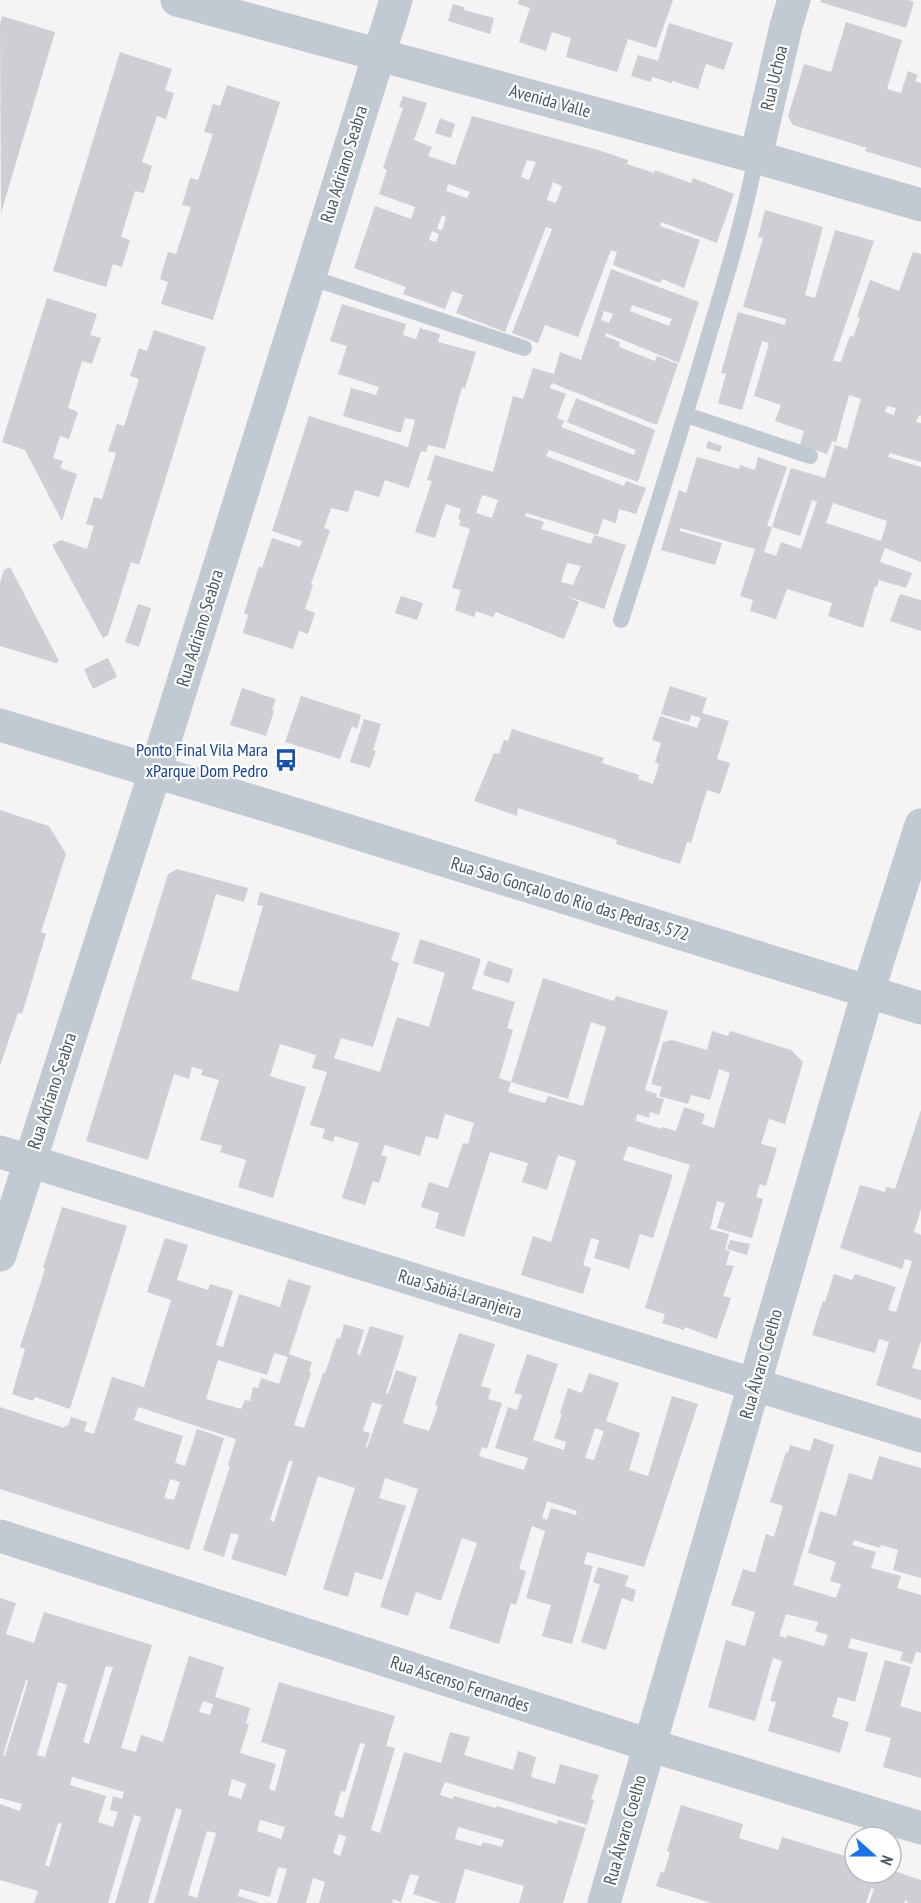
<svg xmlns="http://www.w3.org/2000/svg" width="921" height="1903" font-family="'PT Sans Narrow',sans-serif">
<rect width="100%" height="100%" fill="#f5f3f3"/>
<path fill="#cdcfd5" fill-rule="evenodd" d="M519,0H673L656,48L628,39L617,72L566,57L571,38L552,32L546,51L519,42L530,8L518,4Z
M821,0H909L914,2L906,28L820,2Z
M453,4L464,7V10L494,18L490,34L448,21Z
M2,16L55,32L1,213L0,24Z
M846,22L902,40L887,89L901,93L908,71L918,75L915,81L921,83V168L865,151L867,148L793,125L788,116L804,64L831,72Z
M669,23L733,43L724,70L706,64L698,89L672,81V83L652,77L651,82L631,76L638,55L658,61Z
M120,52L172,69L165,90L174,93L166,119L157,116L142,162L152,166L144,193L135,191L121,237L130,240L122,267L113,264L106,287L53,271Z
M227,85L280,102L213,320L161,304L168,282L160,279L168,252L176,254L191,207L182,205L190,178L198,180L213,134L204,132L213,104L220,106Z
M403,96L427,103L414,140L432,147L428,156L455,165L472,116L598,150L628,160L627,164L654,173L655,170L691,183L693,178L734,194L717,243L661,222L660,226L700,240L684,288L662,279L660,283L613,265L617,252L611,250L578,337L545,325L538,343L512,333L552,229L546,227L505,332L456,313L463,295L452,291L445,309L403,294L406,287L354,268L375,206L411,219L415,207L379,194L387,170L383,168L403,108L399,107ZM527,160L536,162L529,180L521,177ZM553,182L562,186L556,203L547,200ZM448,184L470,192L467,198L446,191ZM442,215L446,217L442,230L437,229ZM432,231L439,234L436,242L429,240Z
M440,118L455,124L451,138L435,133Z
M765,210L823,227L805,295L815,298L835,230L874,241L833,361L841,362L850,335L853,337L860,318L857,317L870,280L899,291L913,252L921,254V416L919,415L916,422L921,423V462L890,453L888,457L921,467V562L885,548L880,562L912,573L906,588L879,580L877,587L875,586L863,628L828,616L832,603L787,589L776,619L750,611L753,600L740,596L755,549L680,528V531L722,543L715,565L661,550L679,490L686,493L697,457L739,469L740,465L755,470L758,457L787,467L767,526L772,527L791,468L825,478L835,445L847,449L861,399L849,395L836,442L832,441L827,454L800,445L804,431L775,421L781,405L754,396L769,343L762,341L742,410L718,403L726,374L721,373L738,312L785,325L786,319L743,307L763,238L758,237ZM887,406L896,408L894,415L885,412ZM812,500L817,502L801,549L781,542L776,556L764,552L772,527L800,536ZM833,503L887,521L881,541L826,523Z
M611,269L699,302L679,363L606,333L605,336L620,342L619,347L655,361L657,356L678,364L657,425L552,383L550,388L566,394L557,418L564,421L561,427L634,455L636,450L567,422L576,398L655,430L638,482L549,450L546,456L624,486L626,481L646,488L636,514L619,509L616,523L603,519L598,535L526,513L525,516L544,522L541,529L591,544L594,535L626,545L604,609L567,596L579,602L564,639L496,612L493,617L476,611L474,617L455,610L461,590L452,588L470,529L459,525L461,520L458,519L461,509L446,504L435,538L415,532L432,481L427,480L435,455L493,472L513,396L523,399L533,368L554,374L560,352L581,360ZM632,305L672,319L669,326L630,311ZM604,311L613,314L609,323L601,320ZM482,495L498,500L492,518L476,513ZM567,563L581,566L573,585L561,582Z
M47,298L97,314L90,335L101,338L92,364L82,361L68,408L78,412L69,439L60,436L53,458L63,461L60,468L77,474L62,521L25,450L2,442Z
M342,304L406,324L403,335L416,339L420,328L440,334L438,342L476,352L465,388L462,387L445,449L428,445L426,452L421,451L409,488L385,480L379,497L355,490L348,512L331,508L324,528L330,530L311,584L313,585L305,609L315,613L308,634L299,631L293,649L243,633L248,615L244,613L259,566L262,568L272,538L300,547L302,541L272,531L309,416L408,447L415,420L405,418L401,433L343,416L351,388L376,395L379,387L338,374L347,346L330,341Z
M154,330L206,347L139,565L131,562L108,635L103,638L52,545L61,540L87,549L94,526L86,524L94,497L102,499L116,453L108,451L117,424L124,426L139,379L130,376L139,348L147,351Z
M708,441L722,446L720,452L706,448Z
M10,567L59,661L56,663L0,646V583L4,570Z
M900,594L921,600V631L890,621Z
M401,596L423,603L417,620L395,613Z
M138,604L151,608L139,647L125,642Z
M108,658L117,677L93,689L84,669Z
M670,686L707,698L702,713L729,721L717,759L730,763L720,794L707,790L691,843L687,842L680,864L616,844L617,840L518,808L517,816L474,801L494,753L499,754L504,740L508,741L512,729L604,758L602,763L639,775L638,779L653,784L659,764L655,762L661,743L652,740L660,716L697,728L701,718L691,715L689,722L661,714Z
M242,688L276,699L272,710L274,711L266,736L230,725Z
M301,696L361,715L357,729L352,726L340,759L285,742Z
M364,719L381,724L373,750L376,751L370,768L350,762Z
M0,810L49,826L66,854L41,932L46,934L22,1014L18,1013L0,1066Z
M177,869L248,888L244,902L216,894L191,979L238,992L263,906L257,905L260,892L400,933L391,960L399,963L373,1047L341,1038L334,1058L380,1072L397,1017L429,1027L445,973L413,963L420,939L481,959L472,989L515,1002L507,1028L513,1030L499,1078L511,1082L508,1092L545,1103L548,1096L583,1106L606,1027L591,1022L568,1099L511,1082L543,978L614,1001L616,996L668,1011L645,1090L657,1094L656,1097L664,1099L659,1115L650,1112L649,1118L637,1114L636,1121L662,1129V1127L676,1131L684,1107L705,1114L702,1124L714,1128L730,1073L719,1069L710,1100L691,1095L688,1104L659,1096L662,1087L651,1084L663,1042L672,1040L707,1050L712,1031L728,1036L730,1031L791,1050L803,1062L785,1124L769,1119L761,1144L777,1148L766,1186L760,1184L756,1197L763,1199L752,1238L717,1228L725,1203L717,1201L710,1229L729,1234L725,1250L730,1251L726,1265L734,1266L723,1296L731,1298L717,1339L685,1327L684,1330L662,1323L665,1314L645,1308L690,1165L628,1146L623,1160L673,1175L653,1238L640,1234L629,1269L594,1258L599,1240L591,1238L583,1265L591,1268L583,1294L521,1275L533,1236L551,1242L576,1161L558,1155L547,1190L522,1182L528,1163L490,1152L464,1237L435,1228L439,1213L421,1207L429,1182L448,1188L463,1143L468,1144L474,1123L445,1114L438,1139L426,1136L420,1156L385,1145L381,1155L387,1157L379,1183L373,1181L365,1205L342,1198L359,1143L335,1136L333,1142L322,1138L325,1129L310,1125L327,1072L312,1068L316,1055L280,1044L270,1076L306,1087L273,1198L238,1187L246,1160L220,1152L222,1146L200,1140L219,1080L201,1075L203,1070L192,1067L189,1079L174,1074L148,1160L86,1141L168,874Z
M488,961L513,969L509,983L483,975Z
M921,1110V1209L914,1232L921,1235V1341L912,1368L921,1370V1400L876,1385L889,1342L879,1339L875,1353L812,1335L823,1301L825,1302L834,1274L852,1280L855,1274L896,1287L888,1310L896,1312L912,1261L905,1259L902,1269L840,1248L860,1185L885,1192L886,1187L895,1189Z
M62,1207L127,1226L70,1409L35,1397L33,1401L12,1394L25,1349L20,1347L45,1269L43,1268Z
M165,1238L188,1245L177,1280L208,1290L210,1284L233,1291L216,1345L223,1347L239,1294L280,1307L288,1279L311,1286L289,1354L312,1362L309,1372L311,1373L294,1425L304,1428L323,1373H325L337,1338L340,1339L344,1324L364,1330L357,1354L360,1355L370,1326L404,1336L386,1393L388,1394L396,1370L417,1377L403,1423L429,1431L438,1406L435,1405L459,1333L495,1344L481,1386L491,1389L488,1399L502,1403L487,1449L482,1447L479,1456L524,1470L528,1458L495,1448L508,1407L517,1410L522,1395L514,1393L527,1354L558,1364L533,1440L564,1450L566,1442L554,1438L562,1414L560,1413L568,1388L582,1393L589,1373L619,1383L606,1421L640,1433L629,1470L648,1476L672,1396L698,1404L644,1567L587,1552L584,1564L593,1566L572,1644L542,1636L551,1605L526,1598L545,1531L532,1526L519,1569L526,1571L516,1605L511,1603L499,1644L449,1628L477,1543L462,1538L441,1601L416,1592L408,1616L380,1607L418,1489L385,1478L379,1498L406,1506L382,1580L355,1572L348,1597L323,1589L355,1488L318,1476L286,1576L231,1559L239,1535L231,1533L224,1557L203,1550L230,1466L228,1465L236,1439L138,1407L134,1420L183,1436L175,1463L185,1466L197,1429L224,1438L189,1550L0,1489V1407L64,1428L66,1425L68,1426L71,1417L87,1422L84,1431L94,1434L112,1377L144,1387L171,1300L147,1292ZM274,1353L288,1357L279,1384L261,1378L258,1388L253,1387L250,1401L245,1400L241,1409L206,1399L218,1360L267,1375ZM372,1402L382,1405L367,1448L366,1447L370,1433L363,1431ZM595,1428L604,1431L594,1460L585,1458ZM289,1461H293L274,1522L270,1520ZM170,1479L180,1482L174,1500L164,1498ZM547,1501L577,1511L576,1515L551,1508L547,1520L542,1518Z
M730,1240L750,1244L747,1255L727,1249Z
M814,1438L834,1445L793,1585L836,1598L841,1584L830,1581L836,1562L808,1553L820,1511L836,1516L849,1473L872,1480L879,1456L921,1468V1578L893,1570L898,1550L881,1545L880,1548L854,1540L852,1545L876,1552L871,1568L901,1576L897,1588L921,1595V1653L916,1652L912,1664L900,1660L903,1652L851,1638L848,1648L868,1653L855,1702L838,1697L832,1717L849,1722L840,1753L768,1731L776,1702L770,1701L782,1661L773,1658L755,1721L708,1707L726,1640L745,1646L755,1612L731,1605L743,1569L755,1573L766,1534L774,1537L783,1506L770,1502L786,1452L788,1453L790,1445L810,1451ZM786,1614L818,1622L815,1631L828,1635L824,1646L787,1635L786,1638L779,1636Z
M598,1567L629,1576L625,1586L636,1590L633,1602L622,1598L606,1650L581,1642L600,1585L593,1582Z
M0,1598L16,1603L6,1634L34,1643L44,1612L152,1645L121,1748L136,1752L141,1735L163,1742L189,1656L224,1667L215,1697L250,1708L246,1723L249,1724L240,1753L276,1764L269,1789L275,1791L286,1750L261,1742L279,1682L395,1716L386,1746L395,1748L371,1830L380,1833L404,1752L441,1763L450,1732L470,1737L464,1755L513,1770L518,1751L536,1757L531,1777L555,1784L560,1764L599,1775L591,1799L594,1800L587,1825L445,1782L440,1795L452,1799L454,1796L496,1808L497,1806L557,1824L558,1820L586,1828L563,1903H519L524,1886L465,1869L455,1903H441L413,1894L419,1876L410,1874L401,1902L393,1899L392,1903H319L325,1882L313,1878L306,1903H277L287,1869L278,1867L270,1897L240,1889L238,1896L260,1903H154L182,1810L176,1808L148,1903H115L141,1817L134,1815L108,1903H34L38,1891L0,1880V1804L20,1811L22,1804L0,1798ZM106,1666L113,1667L89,1744L83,1742ZM26,1680L28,1681L5,1756L3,1755ZM58,1682L67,1685L45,1757L37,1755ZM203,1701L213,1704L210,1715L199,1712ZM360,1743L365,1744L343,1818L334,1815L341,1791L345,1792ZM72,1777L124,1792L122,1799L113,1796L110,1810L118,1812L113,1827L98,1822L106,1796L70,1785ZM232,1779L246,1784L241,1799L228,1795ZM260,1820L285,1827L281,1839L257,1831ZM58,1823L62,1824L49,1867L45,1865ZM458,1827L504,1840L502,1847L483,1842L481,1846L455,1839ZM207,1831L216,1833L197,1898L188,1895ZM339,1834L346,1837L340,1856L333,1853Z
M885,1660L911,1667L900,1706L921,1712V1778L883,1767L891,1738L865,1731Z
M681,1805L743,1824L739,1838L778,1850L782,1837L855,1859V1873H891V1870L921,1880V1903H907L908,1901L905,1900L904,1903H869L874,1889L871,1888L866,1903H711L656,1886L661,1871L664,1873L670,1852L667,1851Z"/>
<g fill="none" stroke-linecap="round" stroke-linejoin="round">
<path stroke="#c1cad2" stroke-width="16" d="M309,277L524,348
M686,415L810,456
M621,620C651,526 681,432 708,338C726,278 744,219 756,157"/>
<path stroke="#c1cad2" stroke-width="33" d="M177,0L756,157L921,205
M756,157L786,26L794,0
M0,725L272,807L921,1008
M0,1152L921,1436
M0,1255L155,772L396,0
M0,1536L649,1745L921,1828
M604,1903L868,992L921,825"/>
</g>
<defs>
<g id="bus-bare" transform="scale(1.8)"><path d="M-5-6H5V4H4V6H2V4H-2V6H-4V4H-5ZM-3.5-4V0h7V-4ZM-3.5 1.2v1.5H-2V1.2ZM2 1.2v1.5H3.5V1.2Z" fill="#1a4fb4" stroke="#fff" stroke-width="2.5" paint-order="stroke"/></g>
</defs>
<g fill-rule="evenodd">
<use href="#bus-bare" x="286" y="760"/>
</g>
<g text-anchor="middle" stroke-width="4.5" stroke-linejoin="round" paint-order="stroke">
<g font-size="18" fill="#4a5661" stroke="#fff">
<text transform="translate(774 78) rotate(-77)" y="6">Rua Uchoa</text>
<text transform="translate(550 101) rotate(15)" y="6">Avenida Valle</text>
<text transform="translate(344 164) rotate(-73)" y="6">Rua Adriano Seabra</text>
<text transform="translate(200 628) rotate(-73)" y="6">Rua Adriano Seabra</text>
<text transform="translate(570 899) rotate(17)" y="6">Rua São Gonçalo do Rio das Pedras, 572</text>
<text transform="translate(52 1091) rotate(-72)" y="6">Rua Adriano Seabra</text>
<text transform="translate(460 1294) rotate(17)" y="6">Rua Sabiá-Laranjeira</text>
<text transform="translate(761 1364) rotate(-74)" y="6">Rua Álvaro Coelho</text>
<text transform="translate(460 1684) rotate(18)" y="6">Rua Ascenso Fernandes</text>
<text transform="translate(625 1830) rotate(-74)" y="6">Rua Álvaro Coelho</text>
</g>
<g font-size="18" fill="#164399" stroke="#fff" text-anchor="end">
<text x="268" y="756">Ponto Final Vila Mara<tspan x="268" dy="21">xParque Dom Pedro</tspan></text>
</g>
</g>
<g transform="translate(873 1855) rotate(111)"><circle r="28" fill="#ffffff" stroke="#b7bbc0" stroke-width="1.5"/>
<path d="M0-4.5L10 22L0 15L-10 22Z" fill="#1a73e8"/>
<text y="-9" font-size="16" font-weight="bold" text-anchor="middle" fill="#4a5661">N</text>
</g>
</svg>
